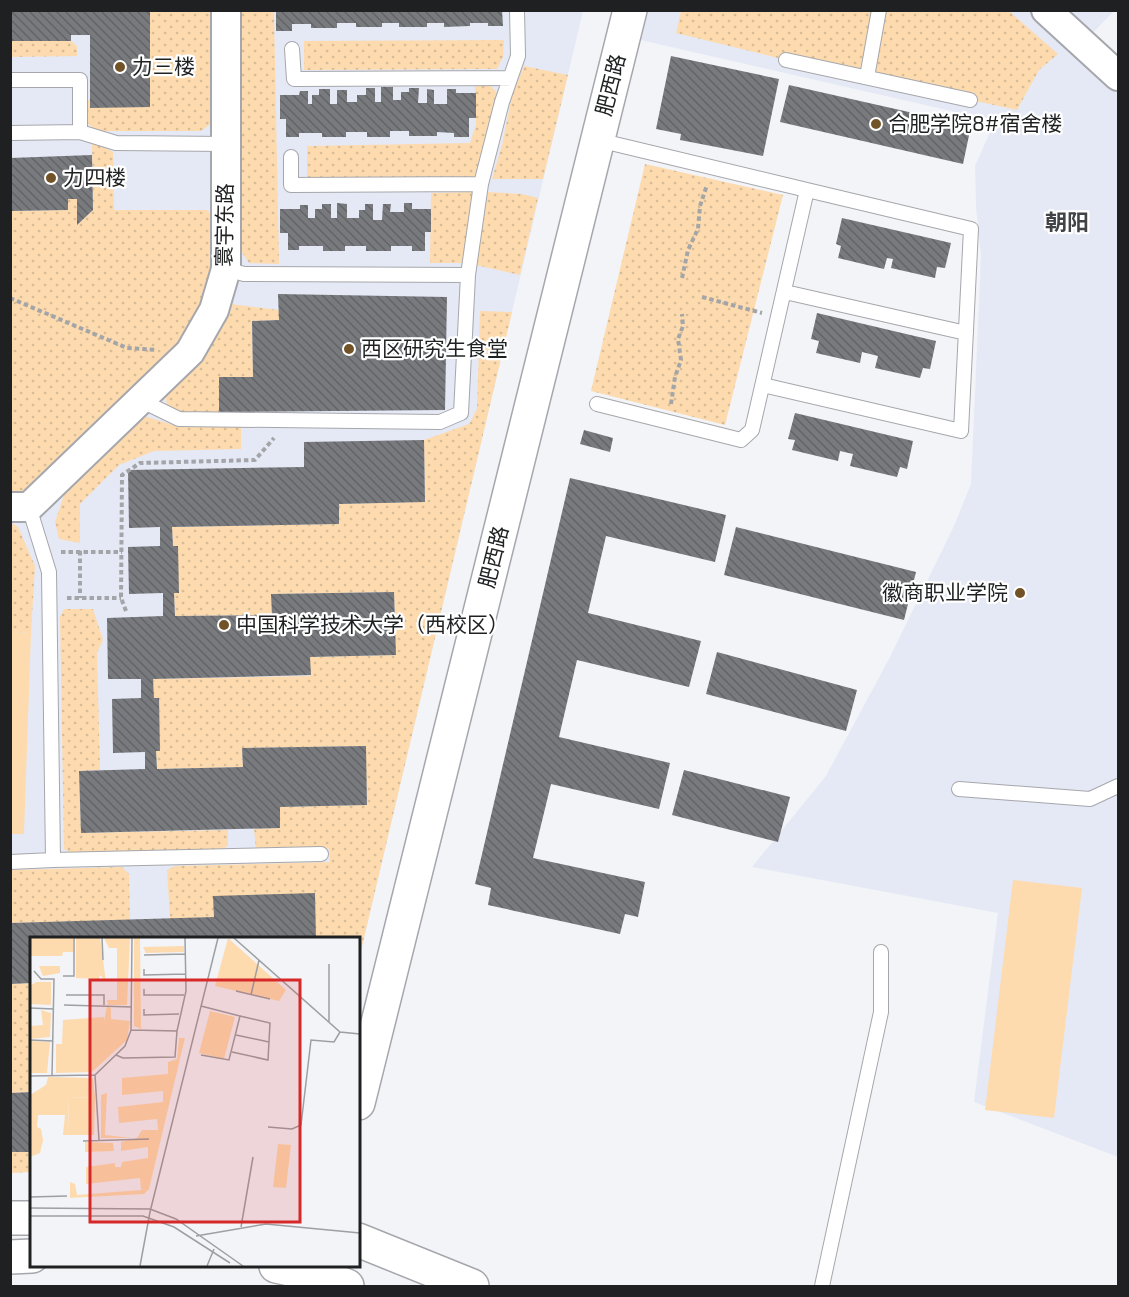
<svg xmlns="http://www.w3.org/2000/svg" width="1129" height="1297" font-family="'Exo 2','Noto Sans SC',sans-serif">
<defs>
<pattern id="grass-dots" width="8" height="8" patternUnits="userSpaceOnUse" patternTransform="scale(1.5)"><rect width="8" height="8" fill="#fddbaf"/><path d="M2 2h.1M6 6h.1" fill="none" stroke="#d8bc96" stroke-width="1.8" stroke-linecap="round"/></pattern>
<pattern id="building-back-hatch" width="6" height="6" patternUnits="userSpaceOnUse" patternTransform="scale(1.5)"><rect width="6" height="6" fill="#787a7e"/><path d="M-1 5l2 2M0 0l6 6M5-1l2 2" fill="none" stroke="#626467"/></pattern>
</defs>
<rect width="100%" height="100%" fill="#f2f4f8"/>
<path fill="#e5e9f5" d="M10,11H583L359,959L358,938H32L31,1172H10Z
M630,11H1114L1083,43L1118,76V1157L974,1102L998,913L752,867L826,776L889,659L954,526L971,484L981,256L976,207L975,166L995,121L623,36Z"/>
<path fill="url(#grass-dots)" d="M150,11H217L216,120L201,131H97L84,121L77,101L90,100L91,107H150Z
M239,11H274L279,264L249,263L239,248Z
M681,11H1009L1058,54L1039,70L1017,110L786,60L676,33Z
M504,40L503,57L497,69L304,70V41Z
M11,41H71L77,46V56L11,57Z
M524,66L568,75L543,179H492L502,145L512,96Z
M475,82L490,85L498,94L478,177L307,179V146L470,143L476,125Z
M92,140L113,152L114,210H207L216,219V280L184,345L38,481L16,495H11V211L68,210V199H77L78,224L93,210Z
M645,164L783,195L725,425L591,391Z
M473,192L464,263H430L431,193Z
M488,192L522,194L538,198L520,275L476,265Z
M231,304L279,310V320L252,321L253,377H219V412H177L167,406L165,392L219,316Z
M480,311L512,312L359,959L358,938H316L315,894L214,917L170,919L167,870L175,866L330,862L329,849H256L254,829L280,828V807L367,805L365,746L242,748L243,767L157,769L156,751H160L159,698H154L153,679L310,676V657L396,655L394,592L272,594V615L175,616L174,593L178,546H173L172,527L339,524V504L425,502L424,440L469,424L477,409Z
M138,414L173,425L241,426V449L154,451L119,465L80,504V543L59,539L55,522L68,483Z
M10,522L18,527L35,566L31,633L11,632Z
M64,609H93L103,640L97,653L100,770L79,771L81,833L228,830V846L220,850L75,855L64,849L60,617Z
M122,867L129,874L130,920L11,923L10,870Z
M31,983V1092L11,1093L10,984Z
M10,1152H31V1172L11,1173Z"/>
<path fill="#fddbaf" d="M11,632L31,633L24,834H11Z
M1013,880L1082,888L1054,1118L985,1110Z"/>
<path fill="url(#building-back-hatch)" d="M10,10H150V107L90,108V35H71V41H10Z
M276,10H502L503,26H488V23H470V26L444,27V23H427V27H399V23H382V27H356V23H337V28H311V24H292V31H276Z
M671,56L779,79L763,156L680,140L681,134L656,129Z
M789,85L971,126L963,164L780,122Z
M381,87H393V100H401V92H409V88H419L418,103H427V89L434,90V104H447V89H456V93H476V118H469V137H454V133L437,132V136H409V131H390V137H367V132H346V137H322V133H299V137H286V119H280V95H299L300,91H308V104H312V95H319V89H330V104H337V90H347V102H357V95H366V88H375V102H381Z
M92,155L93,210L77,225V199H68V210L10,211V158Z
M337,203L347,204V218H359V210H365V204H373V220H382L383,204H391L390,212H404V203H412V209H431V232H425V251H412V246H391V251H366V246H345V251H323V246H299V250H288V233H280V209H300V205H308V218H315V209H322V204H331V218H337Z
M842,218L951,243L945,268L937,267L935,278L891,268L893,259L887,258L884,269L838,258L841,246L836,244Z
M278,294L447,297L445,410L219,412V377H253L252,321L279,320Z
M817,313L936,341L930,369L923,368L920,378L875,368L878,356L862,352L860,363L816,353L819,341L811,339Z
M795,413L913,441L907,469L900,467L897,477L850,466L853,454L840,451L838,461L792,450L795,440L788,439Z
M584,430L613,438L610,452L580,444Z
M424,440L425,502L339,504V524L172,527L173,546H178L179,593H174L175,616L272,615L271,594L394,592L396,655L310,657L311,675L153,679L154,698H159L160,751H156L157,769L243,767L242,748L366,746L367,805L280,807V828L81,833L79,771L145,769V752L113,753L112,699L141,698V679H108L107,618L163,616V593L129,594L128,547L160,546V527L129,528L128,470L304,467V442Z
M570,478L726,515L715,562L606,536L588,613L701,641L689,687L577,660L559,737L670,763L659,809L551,784L533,858L645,882L638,917L625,914L620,934L488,905L491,888L475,884Z
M736,527L916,572L904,620L724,575Z
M717,652L857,690L846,731L706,694Z
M684,770L790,797L778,842L672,815Z
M315,893L316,938H32V983L10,984V923L214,917L213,896Z
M32,1092V1152H10V1093Z"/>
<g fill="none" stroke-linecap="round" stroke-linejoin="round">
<g stroke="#a6a7ac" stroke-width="16">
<path id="service" d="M292,49L294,79L510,78
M786,60L970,100
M867,77L879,10
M10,80H80V132
M10,133L80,132L116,143L226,144
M291,157V185L481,184
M468,275L481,184L502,102L518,56L517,10
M785,292L966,333
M763,385L961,431L971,229L807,190
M140,400L179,419L440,422L461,413L468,275L244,274L226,269
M597,404L741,440L752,430L807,190L598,140
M29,507L49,572L53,860
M959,789L1090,799L1118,786
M10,862L53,860L321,854
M822,1286L881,1012V952"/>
</g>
<g stroke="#a6a7ac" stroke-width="32">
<path id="minor" d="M1046,10L1118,76
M10,507H29L190,352L214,310L226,269V10"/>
</g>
<g stroke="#a6a7ac" stroke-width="36">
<path id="secondary" d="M358,1103L630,10
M10,1218H32
M358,1240L472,1286
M10,1257L32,1256
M276,1266L318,1275L347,1286"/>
</g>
<path stroke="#a4a5a8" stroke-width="4" stroke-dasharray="4.5 3" stroke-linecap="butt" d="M682,278L688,250L698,229L700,206L707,185
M702,297L762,313
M10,298L127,348L157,350
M671,404L675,377L681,360L678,339L683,326L682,314
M80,551V598
M61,552H122
M67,598H121
M126,611L121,598L122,475L140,463L255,460L274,438"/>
<use href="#service" stroke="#fff" stroke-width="14"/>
<use href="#minor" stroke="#fff" stroke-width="28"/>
<use href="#secondary" stroke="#fff" stroke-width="33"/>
</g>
<g fill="#725328" stroke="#fff" stroke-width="2">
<circle cx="120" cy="67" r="6"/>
<circle cx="876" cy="124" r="6"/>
<circle cx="51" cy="178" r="6"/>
<circle cx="349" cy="349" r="6"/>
<circle cx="1020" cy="593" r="6"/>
<circle cx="224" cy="625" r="6"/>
</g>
<g text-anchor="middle" stroke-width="4.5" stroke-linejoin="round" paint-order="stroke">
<g font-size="21" fill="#1f2021" stroke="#fff" text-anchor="start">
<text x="132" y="74">力三楼</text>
<text x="888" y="131">合肥学院8#宿舍楼</text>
<text x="63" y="185">力四楼</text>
<text x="361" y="356">西区研究生食堂</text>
<text x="1008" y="600" text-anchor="end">徽商职业学院</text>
<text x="236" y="632">中国科学技术大学（西校区）</text>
</g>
<g font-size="21" fill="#1f2021" stroke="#fff">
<text transform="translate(611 85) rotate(-76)" y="7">肥西路</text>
<text transform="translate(225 225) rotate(-89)" y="7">寰宇东路</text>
<text transform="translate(494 557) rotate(-76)" y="7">肥西路</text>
</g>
<g font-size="22" font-weight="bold" fill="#414346" stroke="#fff">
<text x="1067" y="230">朝阳</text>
</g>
</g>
<g transform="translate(30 937)">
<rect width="330" height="330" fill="#f2f4f8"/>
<path d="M0,1H43V15H33L32,19H0ZM46,1H70L76,45L70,38L69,42L46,41ZM74,1H100L97,68H78L77,63H87V11H79ZM104,1H110L111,92L104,89ZM198,1L256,53L249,64L185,49ZM154,9V15L116,16L113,10ZM9,29H30V36L13,39ZM6,45H21V68L0,67V49ZM77,69L81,71V82L100,84L97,103L62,135L26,136V107H32L33,83L74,80V84ZM11,73L21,76L20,100L0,102V89L13,88ZM180,74L205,80L194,122L169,116ZM149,101H155L119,252L114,257L0,263L40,261V245L45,247L47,258L111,253L110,241L56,247V230L85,226V230H91L92,225L118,221V210L91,214V205L107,201L112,193H128L127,182L89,186L88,170L133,165V154L92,158V141L138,137V125L147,122ZM0,104L20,105L17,136H0ZM18,140L63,141L65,161L38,160L39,198H33L35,178H8L7,190L11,192L13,203L10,216L0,220V158L16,148ZM77,156L75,198L102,201H71V158ZM55,205L83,206L84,214L55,215Z" fill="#fddbaf"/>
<path d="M38,160L65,161L64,198H39ZM248,207L261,208L256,251L243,250Z" fill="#fddbaf"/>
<path fill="none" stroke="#9e9fa2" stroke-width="1.5" d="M72,1L73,23M204,1L310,95L330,97M114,18L155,17M114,32V38L156,37M4,34L11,42H24L22,139M33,39H44V1M114,52V58H154M206,54L240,62M36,58H74V68M221,58L229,23M34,68L102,70M0,71L24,72M114,72V78L149,77M299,85V27M147,94L156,54L155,1M206,98L239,105M0,103L23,104M202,115L238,123L240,86L210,79M86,118L93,121L145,120L147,94L101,93M171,118L199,123L210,79L171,69M65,138L95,109L101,93L102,1M65,138L69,203M0,139L65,138M238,190L262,192L271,188L281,103L304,105L310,95M53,204L119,202M0,260L37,259M0,271L120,272L146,282L213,329M0,279H113L144,290L200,326M211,290L223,220M166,299L236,287L330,296M110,329L120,275L188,1M177,329L184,312"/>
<path fill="#d62828" fill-opacity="0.15" stroke="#d62828" stroke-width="3" d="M60,43H270V285H60Z"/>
<rect width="330" height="330" fill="none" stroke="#1f2021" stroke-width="3"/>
</g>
<rect width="1129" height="1297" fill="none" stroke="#1f2021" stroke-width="24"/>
</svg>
